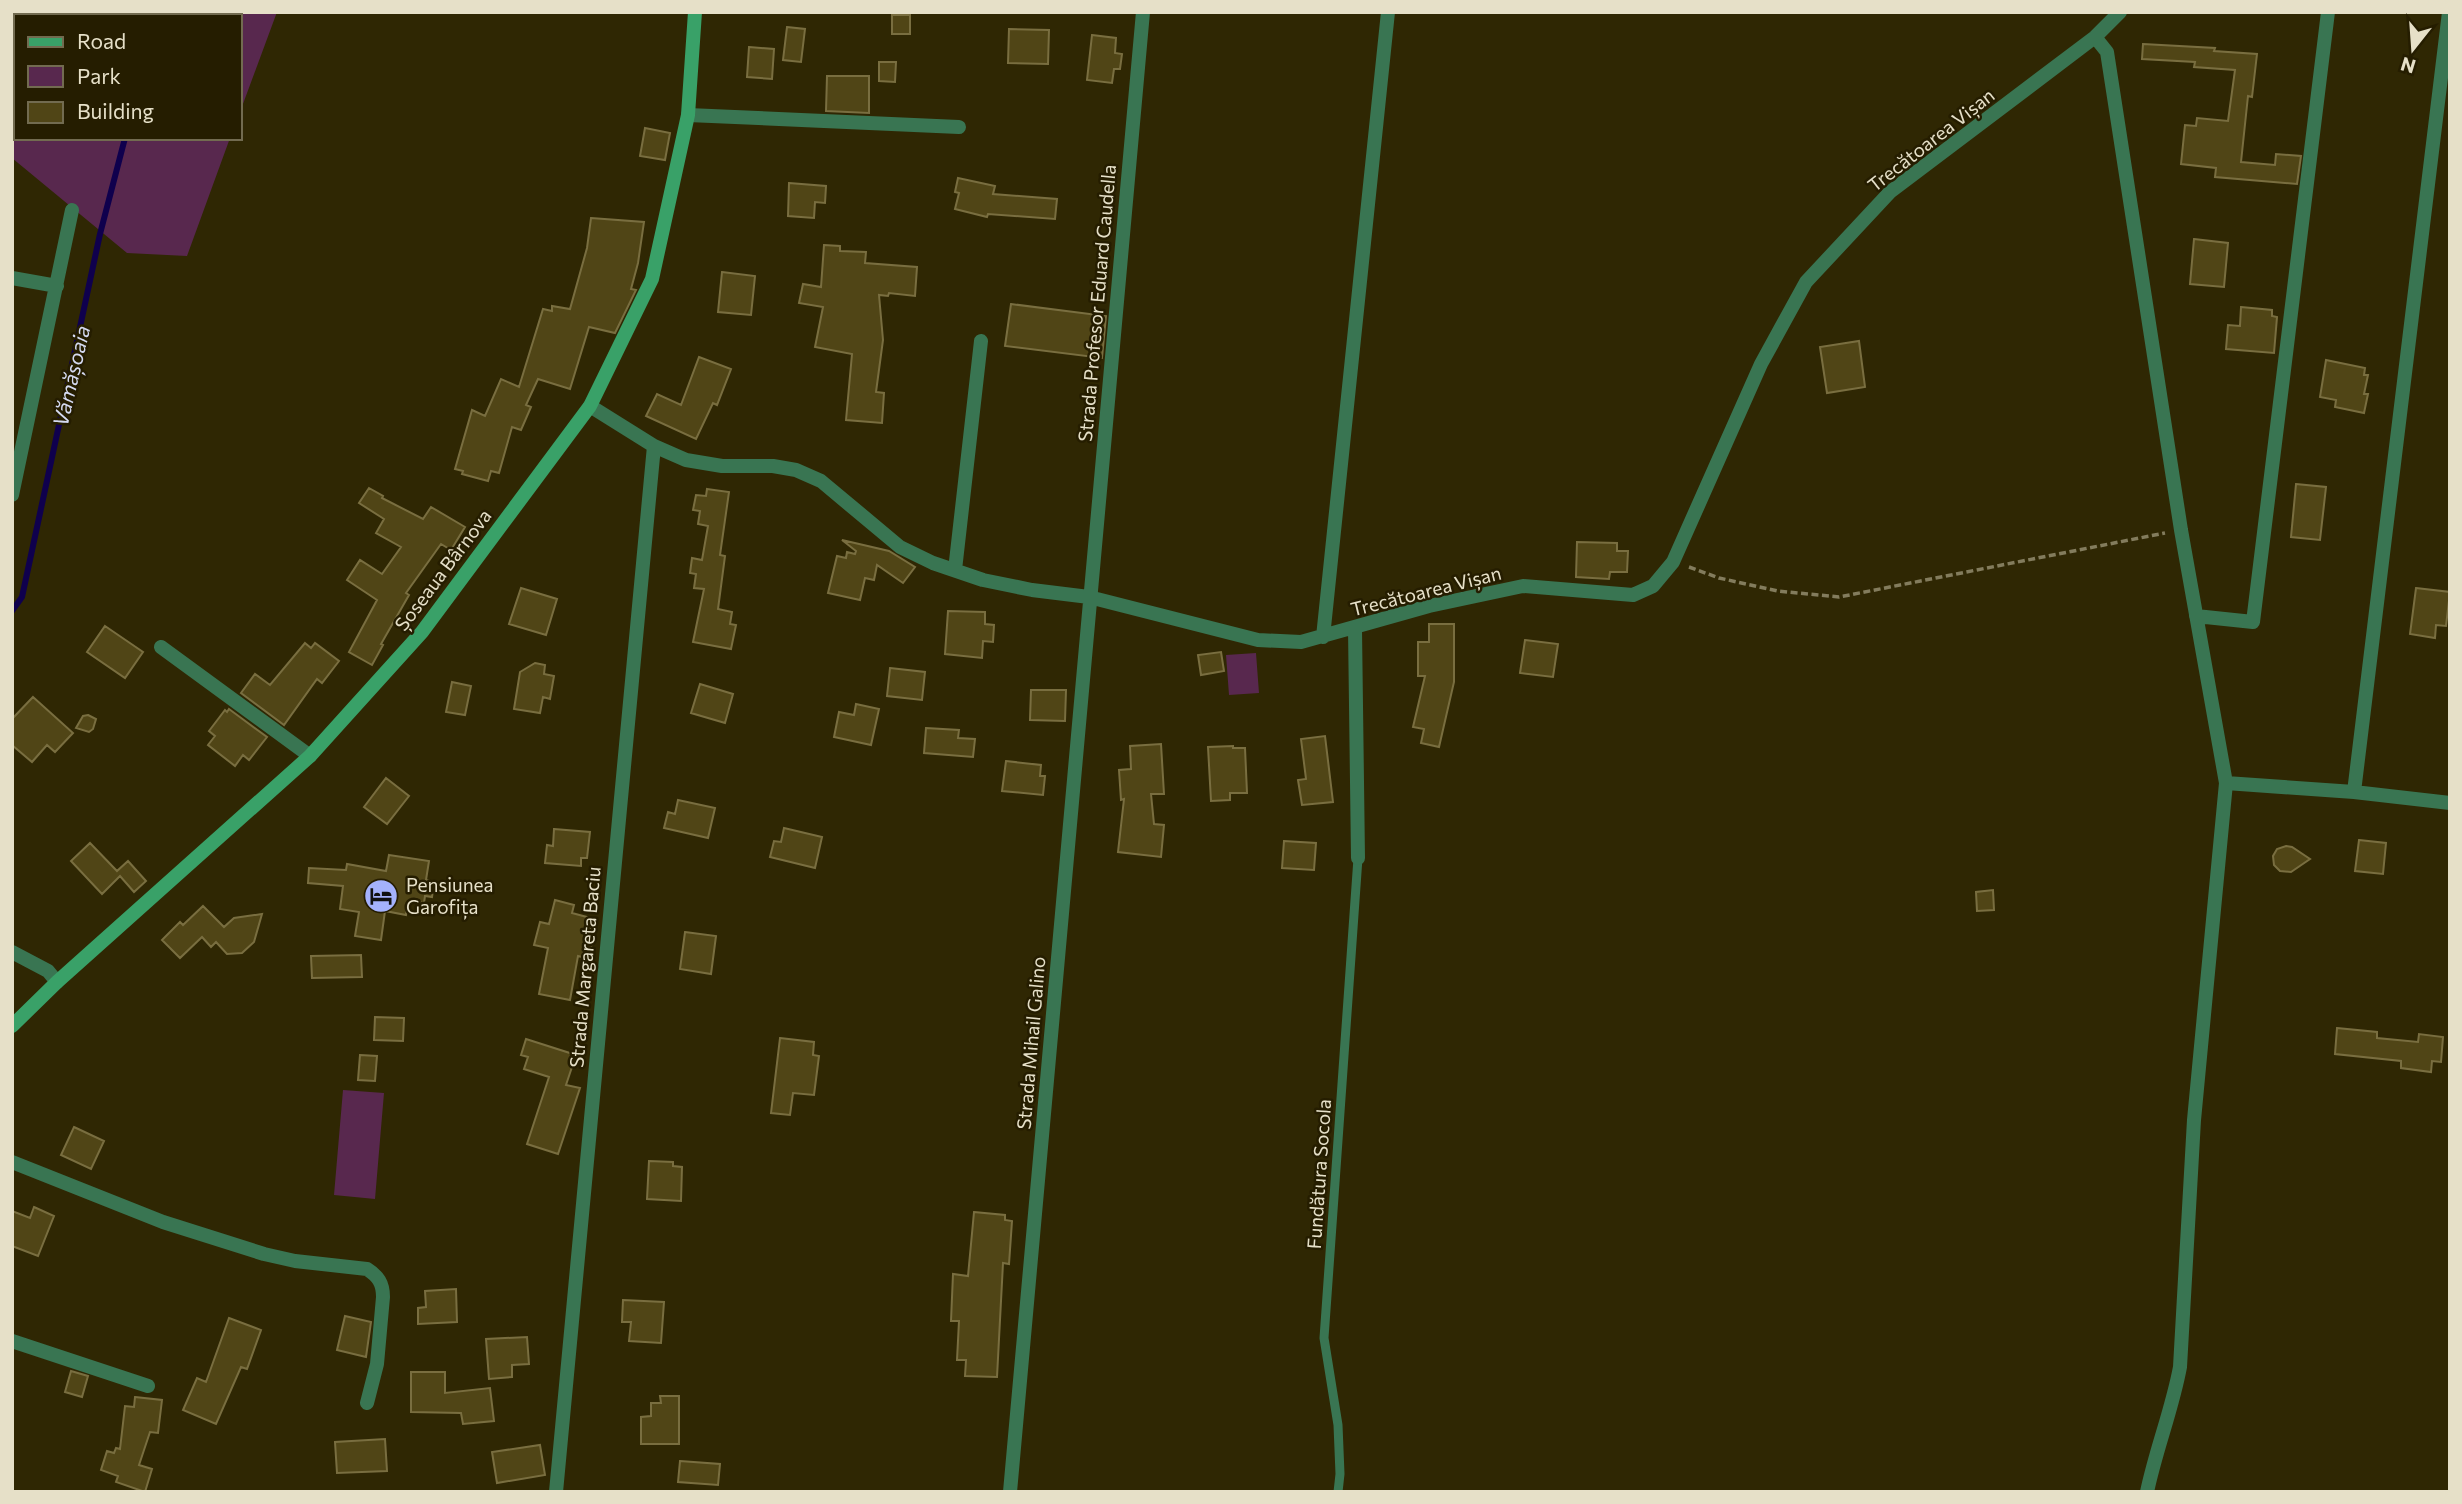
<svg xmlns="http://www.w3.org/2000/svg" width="2462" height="1504" font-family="Commissioner,sans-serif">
<rect width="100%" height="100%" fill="#2f2703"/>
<path fill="#58284e" d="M12,12H277L240,112V16H16V138H230L187,256L127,253L12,158Z
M1256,653L1259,693L1229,695L1226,655Z
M343,1090L384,1093L375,1199L334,1195Z"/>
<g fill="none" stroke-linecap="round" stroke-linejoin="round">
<path stroke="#0f004d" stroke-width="6" d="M156,16L157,12
M12,611L22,597L100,234L125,138"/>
</g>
<path fill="#504516" stroke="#796e40" stroke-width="2" d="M892,15H910V34H892Z
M787,27L805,29L801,62L783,60Z
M1009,29L1049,30L1048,64L1008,63Z
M1092,35L1116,38L1115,53L1122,54L1120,69H1114L1112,83L1087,80Z
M2143,44L2215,48L2214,51L2257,54L2252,97L2248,96L2241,162L2275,165L2276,154L2301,156L2297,184L2215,177L2216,168L2181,164L2185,125L2196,126L2197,118L2228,121L2235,70L2194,67L2195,62L2142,59Z
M749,47L774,49L772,79L747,77Z
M879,62H896L895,82L879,81Z
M827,76H869V113L826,111Z
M645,128L670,133L665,160L640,156Z
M958,178L995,186L993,194L1057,199L1055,219L988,214L987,217L955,209L959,193L955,192Z
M789,183L826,186L825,203L815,202L814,218L788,216Z
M591,218L644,222L638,263L631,289L636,290L615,333L589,327L570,389L538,379L526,405L531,407L521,430L512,427L499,473L491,471L488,481L462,474L463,471L455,469L472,410L485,416L501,379L519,387L543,309L552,311V306L570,309L587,248Z
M2194,239L2228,243L2224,287L2190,284Z
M824,245L840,246V251L866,252L865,263L917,267L915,296L889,293L888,296L879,295L883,340L876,392L884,393L882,423L846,420L852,354L815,347L823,307L799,303L803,284L821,287Z
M722,272L755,276L751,315L718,312Z
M1011,304L1106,316L1102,358L1005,346Z
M2241,307L2272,310V316L2277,317L2274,353L2226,349L2228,325L2240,326Z
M1859,341L1865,387L1827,393L1820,347Z
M699,357L731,369L717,405L713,403L696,439L646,416L657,394L681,405Z
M2326,360L2365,368L2364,375H2368L2364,394H2368L2364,413L2335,407L2336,400L2320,397Z
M2296,484L2326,487L2320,540L2291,537Z
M369,488L383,496L382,498L423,519L431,507L465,527L451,550L441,544L406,593L409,595L381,644L383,645L372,665L349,652L377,600L347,580L360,560L382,574L401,547L376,533L384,519L359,503Z
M707,489L729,492L720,555L725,556L718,609L732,612L730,624L736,625L731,649L693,642L704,589L694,588L696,574L690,573L692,558L702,560L708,526L698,524L700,511L693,510L696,495L706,496Z
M842,540L889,551L915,567L903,583L877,565L874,580L865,578L860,600L828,593L837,556L846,558L847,552L855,554L856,551Z
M1577,542L1617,543V551H1628L1627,572H1610L1609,579L1576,577Z
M521,588L557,599L546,635L509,624Z
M2416,588L2450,592L2446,626L2436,625L2435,638L2410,634Z
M948,611L985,612V624L994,625L993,642L983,641L982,658L945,654Z
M1429,624H1454V682L1439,747L1421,743L1424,729L1413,727L1425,676H1418V642H1429Z
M105,626L143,652L125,678L87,652Z
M1525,640L1558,644L1553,677L1520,673Z
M305,643L311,648L315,643L339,661L322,683L317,679L284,725L241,693L255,674L270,685Z
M1221,652L1224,671L1201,675L1198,655Z
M535,663L545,665L544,674L554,676L550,699L543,697L540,713L514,709L520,672Z
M890,668L925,672L922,700L887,696Z
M452,682L471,686L465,715L446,712Z
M700,684L733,694L725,723L691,713Z
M1031,690H1066L1065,721L1030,720Z
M33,697L73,733L55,752L47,745L32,762L12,745V719Z
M856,704L879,709L871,745L834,737L839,712L854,715Z
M229,709L267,737L249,760L243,755L235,766L208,745L215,736L209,731L225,710L227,712Z
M88,715L96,719L93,729L89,732L76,728L83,716Z
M926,728L959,730L958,738L975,739L973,757L924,753Z
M1325,736L1333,802L1302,805L1298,780L1306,779L1301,739Z
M1161,744L1164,794H1151L1154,824L1164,825L1161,857L1118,852L1124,799L1121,800L1119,770L1131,769L1130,746Z
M1233,746V748H1245L1247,793H1230V800L1211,801L1208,747Z
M1006,761L1041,765L1040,776H1045L1043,795L1002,791Z
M386,778L409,796L387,824L364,807Z
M678,800L715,808L708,838L664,828L668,812L675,814Z
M784,828L822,837L815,868L770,857L774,841L781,842Z
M554,829L590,832L587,858H581V866L545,863L547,845L553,846Z
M2359,840L2386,843L2383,874L2355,871Z
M1284,841L1316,843L1314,870L1282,868Z
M90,843L117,871L128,861L146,881L134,892L120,876L102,894L71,861Z
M2286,846L2292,847L2310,859L2291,872L2280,871L2274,865L2273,856L2277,849Z
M389,855L429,861L426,880L434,882L432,897L425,896L424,903L408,901L406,915L385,911L381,940L355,936L359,912L340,909L343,886L308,883L309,868L346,870L347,864L386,871Z
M1993,890L1994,910L1977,911L1976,892Z
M555,900L574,905L572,913L587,917L585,926L596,929L590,951L584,949L582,957L578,956L570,1000L539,994L548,948L534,945L540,922L549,924Z
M203,906L224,927L234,918L262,914L254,942L242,953L227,954L216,942L211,947L202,937L180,958L162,940L180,922L183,925Z
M685,932L716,936L711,974L680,969Z
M361,955L362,977L312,978L311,956Z
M375,1017L404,1018L403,1041L374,1040Z
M2337,1028L2377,1032V1038L2418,1042L2419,1034L2443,1037L2441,1062L2432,1061L2431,1072L2401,1068V1061L2335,1054Z
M780,1038L814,1042L813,1055L819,1056L814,1095L793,1093L790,1115L771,1113Z
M526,1039L576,1055L566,1085L580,1088L558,1154L527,1144L549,1077L524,1069L528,1057L521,1055Z
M360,1055L377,1056L375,1081L358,1080Z
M74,1127L104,1141L91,1169L61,1155Z
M649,1161L673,1162V1166L682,1167L681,1201L647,1199Z
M34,1207L54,1216L38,1256L12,1246V1211L30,1218Z
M974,1212L1005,1215V1220L1012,1221L1009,1264L1003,1263L997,1377L965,1376L966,1360H957L959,1321H951L953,1274L968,1276Z
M456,1289L457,1322L418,1324V1308L426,1307L425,1291Z
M623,1300L664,1302L661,1343L629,1341L631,1322H622Z
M345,1316L371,1322L366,1357L337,1350Z
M229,1318L261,1330L247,1369L241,1367L216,1424L183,1410L197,1378L206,1382Z
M527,1337L529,1364L512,1365V1377L489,1379L486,1339Z
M71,1371L88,1376L82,1397L65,1392Z
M411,1372H445V1393L490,1388L494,1421L463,1424L461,1413L411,1412Z
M660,1396H679V1444H641V1417L651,1416V1403H661Z
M135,1397L162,1400L158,1433L150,1432L139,1465L152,1469L145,1492L116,1482L118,1476L101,1470L107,1451L114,1453L116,1448L120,1449L125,1406L134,1407Z
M385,1439L387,1471L337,1473L335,1442Z
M540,1445L545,1475L497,1483L492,1452Z
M680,1461L720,1464L718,1485L678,1482Z"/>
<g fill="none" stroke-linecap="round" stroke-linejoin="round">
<path stroke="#837c5d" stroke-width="3.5" stroke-dasharray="7 3.5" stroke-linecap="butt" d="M1689,567L1719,578L1778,591L1839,597L2165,533"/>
<path stroke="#397552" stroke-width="9" d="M1338,1492L1340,1474L1338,1425L1324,1338L1358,858"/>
<path stroke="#397552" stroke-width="14" d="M2095,37L2107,52L2181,530L2226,783L2194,1120L2180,1367C2172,1410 2156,1449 2147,1492
M688,115L959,127
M12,278L57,286
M590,406L654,446L686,460L722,466H773L796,470L821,481L900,547L933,563L983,580L1032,590L1089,597L1258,640L1301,642L1429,606L1523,586L1633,595L1653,586L1673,562L1761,364L1806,282L1890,192L2095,37L2120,12
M12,495L72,210
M955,570L981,341
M2196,616L2253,622L2328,12
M1355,629L1358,858
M1323,637L1388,12
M161,647L310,756
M2226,783L2354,792L2450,803
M2354,792L2449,12
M12,952L48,971L57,982
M12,1162L163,1222L264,1254L295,1261L367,1269C378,1276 383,1283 383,1297L377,1364L367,1403
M12,1341L148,1386
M556,1492L654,446
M1010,1492L1143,12"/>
<path stroke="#39a168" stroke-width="14" d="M12,1026L57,982L310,756L422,632L590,406L652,279L688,115L695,12"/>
</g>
<defs>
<g id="hotel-disc" transform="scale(1.75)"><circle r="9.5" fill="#a4b2fc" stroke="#251d00"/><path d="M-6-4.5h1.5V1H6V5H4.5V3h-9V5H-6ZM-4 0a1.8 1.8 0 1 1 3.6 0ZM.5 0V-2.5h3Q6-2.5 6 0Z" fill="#111"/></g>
</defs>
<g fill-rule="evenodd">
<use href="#hotel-disc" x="381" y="896"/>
</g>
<g text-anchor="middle" stroke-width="5" stroke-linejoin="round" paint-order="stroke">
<g font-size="19" fill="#e6e0c8" stroke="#251d00">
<text transform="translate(1931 140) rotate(-38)" y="7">Trecătoarea Vișan</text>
<text transform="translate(1097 303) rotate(-85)" y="7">Strada Profesor Eduard Caudella</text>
<text transform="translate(443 570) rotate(-53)" y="7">Șoseaua Bârnova</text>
<text transform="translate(1426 591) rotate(-14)" y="7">Trecătoarea Vișan</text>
<text transform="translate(585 967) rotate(-85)" y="7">Strada Margareta Baciu</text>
<text transform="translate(1031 1043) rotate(-85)" y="7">Strada Mihail Galino</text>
<text transform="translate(1319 1174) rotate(-86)" y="7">Fundătura Socola</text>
</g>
<g font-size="19" fill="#e6e0c8" stroke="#251d00" text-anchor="start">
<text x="406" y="892">Pensiunea<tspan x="406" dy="22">Garofița</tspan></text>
</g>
<g font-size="21" font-style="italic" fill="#d5daf1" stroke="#251d00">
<text transform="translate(72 376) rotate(-77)" y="7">Vămășoaia</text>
</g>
</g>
<rect width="2462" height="1504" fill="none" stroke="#e6e0c8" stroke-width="28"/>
<rect x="14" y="14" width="228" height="126" fill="#251d00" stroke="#726b50" stroke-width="2"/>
<rect x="28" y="37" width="35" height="10" fill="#39a168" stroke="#726b50" stroke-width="2"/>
<text x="77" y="49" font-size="21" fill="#e6e0c8">Road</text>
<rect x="28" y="66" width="35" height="21" fill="#58284e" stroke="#726b50" stroke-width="2"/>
<text x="77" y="84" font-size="21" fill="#e6e0c8">Park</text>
<rect x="28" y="102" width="35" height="21" fill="#504516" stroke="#726b50" stroke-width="2"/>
<text x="77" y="119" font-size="21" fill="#e6e0c8">Building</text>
<g transform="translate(2413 49) rotate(197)" stroke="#251d00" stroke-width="5" paint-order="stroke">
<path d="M0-5L12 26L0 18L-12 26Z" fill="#e6e0c8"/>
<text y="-10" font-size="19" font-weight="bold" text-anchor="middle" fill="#e6e0c8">N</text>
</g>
</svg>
